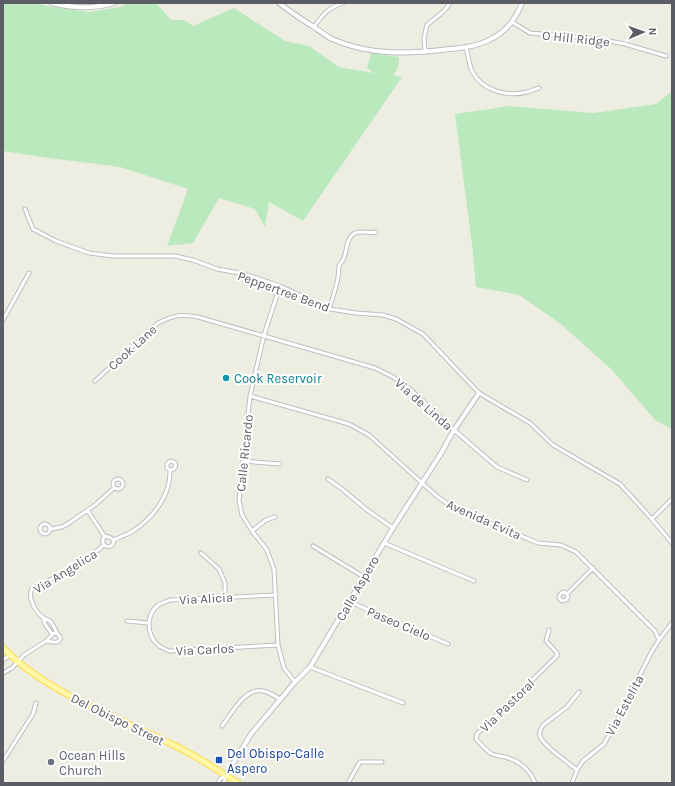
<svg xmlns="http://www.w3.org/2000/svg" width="675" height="786" font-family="Karla,sans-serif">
<rect width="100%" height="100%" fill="#eeede1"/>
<path fill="#bbe9be" d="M3,3H35L47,6L89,12L120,7L128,3H156L171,20H184L193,26L234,8L285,41L309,46L339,67L374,73L367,68L371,53L399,57C399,64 398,70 393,75L402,77L303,221L269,202L265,227L255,209L219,198L193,243L167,246L188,189L120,167L41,157L3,151Z
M672,91V429L655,420L612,370L562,325L519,295L476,287L472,245L455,114L509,106L594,113L656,104Z"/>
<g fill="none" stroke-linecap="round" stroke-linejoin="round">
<g stroke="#bcbec4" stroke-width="5">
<path id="minor" d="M512,22L530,33L598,39L625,44L666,56
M314,27C323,14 328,8 343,3
M466,47C468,55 469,64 472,71C482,91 507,97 527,92C531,91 535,89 539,88
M425,52L424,38L427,25L444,11L450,3
M25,209L33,229L56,241L89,253L113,256H175L193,260L217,269L245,274L280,286L330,309L356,313L383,315L396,319L423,334L479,393L530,423L553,445L620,484L651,518L672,543
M280,286L264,335L250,396L239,500L242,515L252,531L267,550L274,569L278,645L284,668L295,682
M329,309C332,300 335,291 337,282C339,277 338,271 339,266C340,263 343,261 344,258C347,250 346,238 355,233C362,230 369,234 376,232
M3,320L29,273
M95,381L158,323C174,315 181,314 198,317L375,368L393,377L409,388L454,430L497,467L527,480
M250,396L349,424L369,435L422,483L438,497L452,507L538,543L561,545L576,552L655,631L659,640
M243,461L280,464
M113 484a5 5 0 1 1 10 0a5 5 0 1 1-10 0Z
M328,479L342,489L367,510L393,528
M88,511L105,537
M652,519L672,499
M40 529a5 5 0 1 1 10 0a5 5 0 1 1-10 0Z
M51,529L62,527L69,523L95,505L114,488
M252,531L266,520L275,517
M113,540C120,537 127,535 133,531C153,518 171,495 170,470L167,468V464L170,461C178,461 177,470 170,470
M384,543L474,581
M313,546L364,577
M201,553L219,569L225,583V597
M567,594L564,592C560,593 559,595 559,598L562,601L566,600L568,597L567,594L593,568
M276,595L170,600C166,602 161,603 158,605C146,615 146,634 158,645C160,647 165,649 169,651L278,645
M350,602L448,644
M43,617L45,624L52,634
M127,621L148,623
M57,633C55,629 53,624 50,621C47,619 47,620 44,618C36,613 27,598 32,589L72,569L85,561L104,545C107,546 108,548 111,546C121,538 97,530 104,545
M3,660L10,655
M310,667L403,703
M3,673L12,668L24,655L46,641L54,633C60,634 63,640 57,642C55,643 49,641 46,641
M222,726C232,713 245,687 263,691C269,692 275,696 280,699
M3,761L33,714L36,703
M577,770C569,763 542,745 540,736C539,732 541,728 543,725L567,707L579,692
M218,783L220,779L226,775
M224,783L226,775
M348,783L360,762H382
M535,783C530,769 519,761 505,757C501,756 496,756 492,754C486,751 481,744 476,739L477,734L557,656V653L546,641L549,630
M572,783L577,770L583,761L604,744L616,722L651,653L659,640L672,623"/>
</g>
<g stroke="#bcbec4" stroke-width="6">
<path id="tertiary" d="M52,3C72,8 94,9 114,3
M279,3C291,12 302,20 314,27C320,31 326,36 332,39C370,56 410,54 450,49C463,48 479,46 491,39C506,32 516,18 522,3
M226,775L251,734L295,682L310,667L393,528L440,455L454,430L479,393"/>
</g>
<g stroke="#ffda4a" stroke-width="7">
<path id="primary" d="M3,648C36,682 80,701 122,721C147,733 172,743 196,757C210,765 224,774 238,783"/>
</g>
<use href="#minor" stroke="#fff" stroke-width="3"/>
<use href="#tertiary" stroke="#fff" stroke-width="4"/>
<use href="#primary" stroke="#fff8a6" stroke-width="5"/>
</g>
<circle fill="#0f9aa8" stroke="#fff" stroke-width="1.5" cx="226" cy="378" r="4"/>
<rect fill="#1a4fb4" stroke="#fff" stroke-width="1.5" x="215" y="756" width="8" height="8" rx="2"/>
<circle fill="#6b7280" stroke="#fff" stroke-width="1.5" cx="51" cy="762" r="4"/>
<g text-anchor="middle" stroke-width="4" stroke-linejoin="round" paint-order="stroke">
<g font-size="13" fill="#5a5d64" stroke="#fff">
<text transform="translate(576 38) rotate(6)" y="5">O Hill Ridge</text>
<text transform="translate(284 291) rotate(20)" y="5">Peppertree Bend</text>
<text transform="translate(132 347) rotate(-42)" y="5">Cook Lane</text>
<text transform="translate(424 404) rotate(41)" y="5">Via de Linda</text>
<text transform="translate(244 453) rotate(-84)" y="5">Calle Ricardo</text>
<text transform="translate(484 519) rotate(24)" y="5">Avenida Evita</text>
<text transform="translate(65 571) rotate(-32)" y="5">Via Angelica</text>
<text transform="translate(357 588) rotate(-60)" y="5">Calle Aspero</text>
<text transform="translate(206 598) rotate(-3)" y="5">Via Alicia</text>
<text transform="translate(399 623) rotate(23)" y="5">Paseo Cielo</text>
<text transform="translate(205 649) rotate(-3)" y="5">Via Carlos</text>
<text transform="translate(507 705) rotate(-44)" y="5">Via Pastoral</text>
<text transform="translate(624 705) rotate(-62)" y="5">Via Estelita</text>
<text transform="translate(118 719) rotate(26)" y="5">Del Obispo Street</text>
</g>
<g font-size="13" fill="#0d838f" stroke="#fff" text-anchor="start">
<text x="234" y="383">Cook Reservoir</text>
</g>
<g font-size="13" fill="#164399" stroke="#fff" text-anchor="start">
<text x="227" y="758">Del Obispo-Calle<tspan x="227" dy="15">Aspero</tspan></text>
</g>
<g font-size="13" fill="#5b616d" stroke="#fff" text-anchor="start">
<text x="59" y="760">Ocean Hills<tspan x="59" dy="15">Church</tspan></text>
</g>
</g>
<rect width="675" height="786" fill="none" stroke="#5a5d64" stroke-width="8"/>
<g transform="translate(643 32) rotate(88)" stroke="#ffffff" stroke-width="3" paint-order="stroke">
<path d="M0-3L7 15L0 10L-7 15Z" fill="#5a5d64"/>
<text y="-6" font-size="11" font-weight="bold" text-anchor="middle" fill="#5a5d64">N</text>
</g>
</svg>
